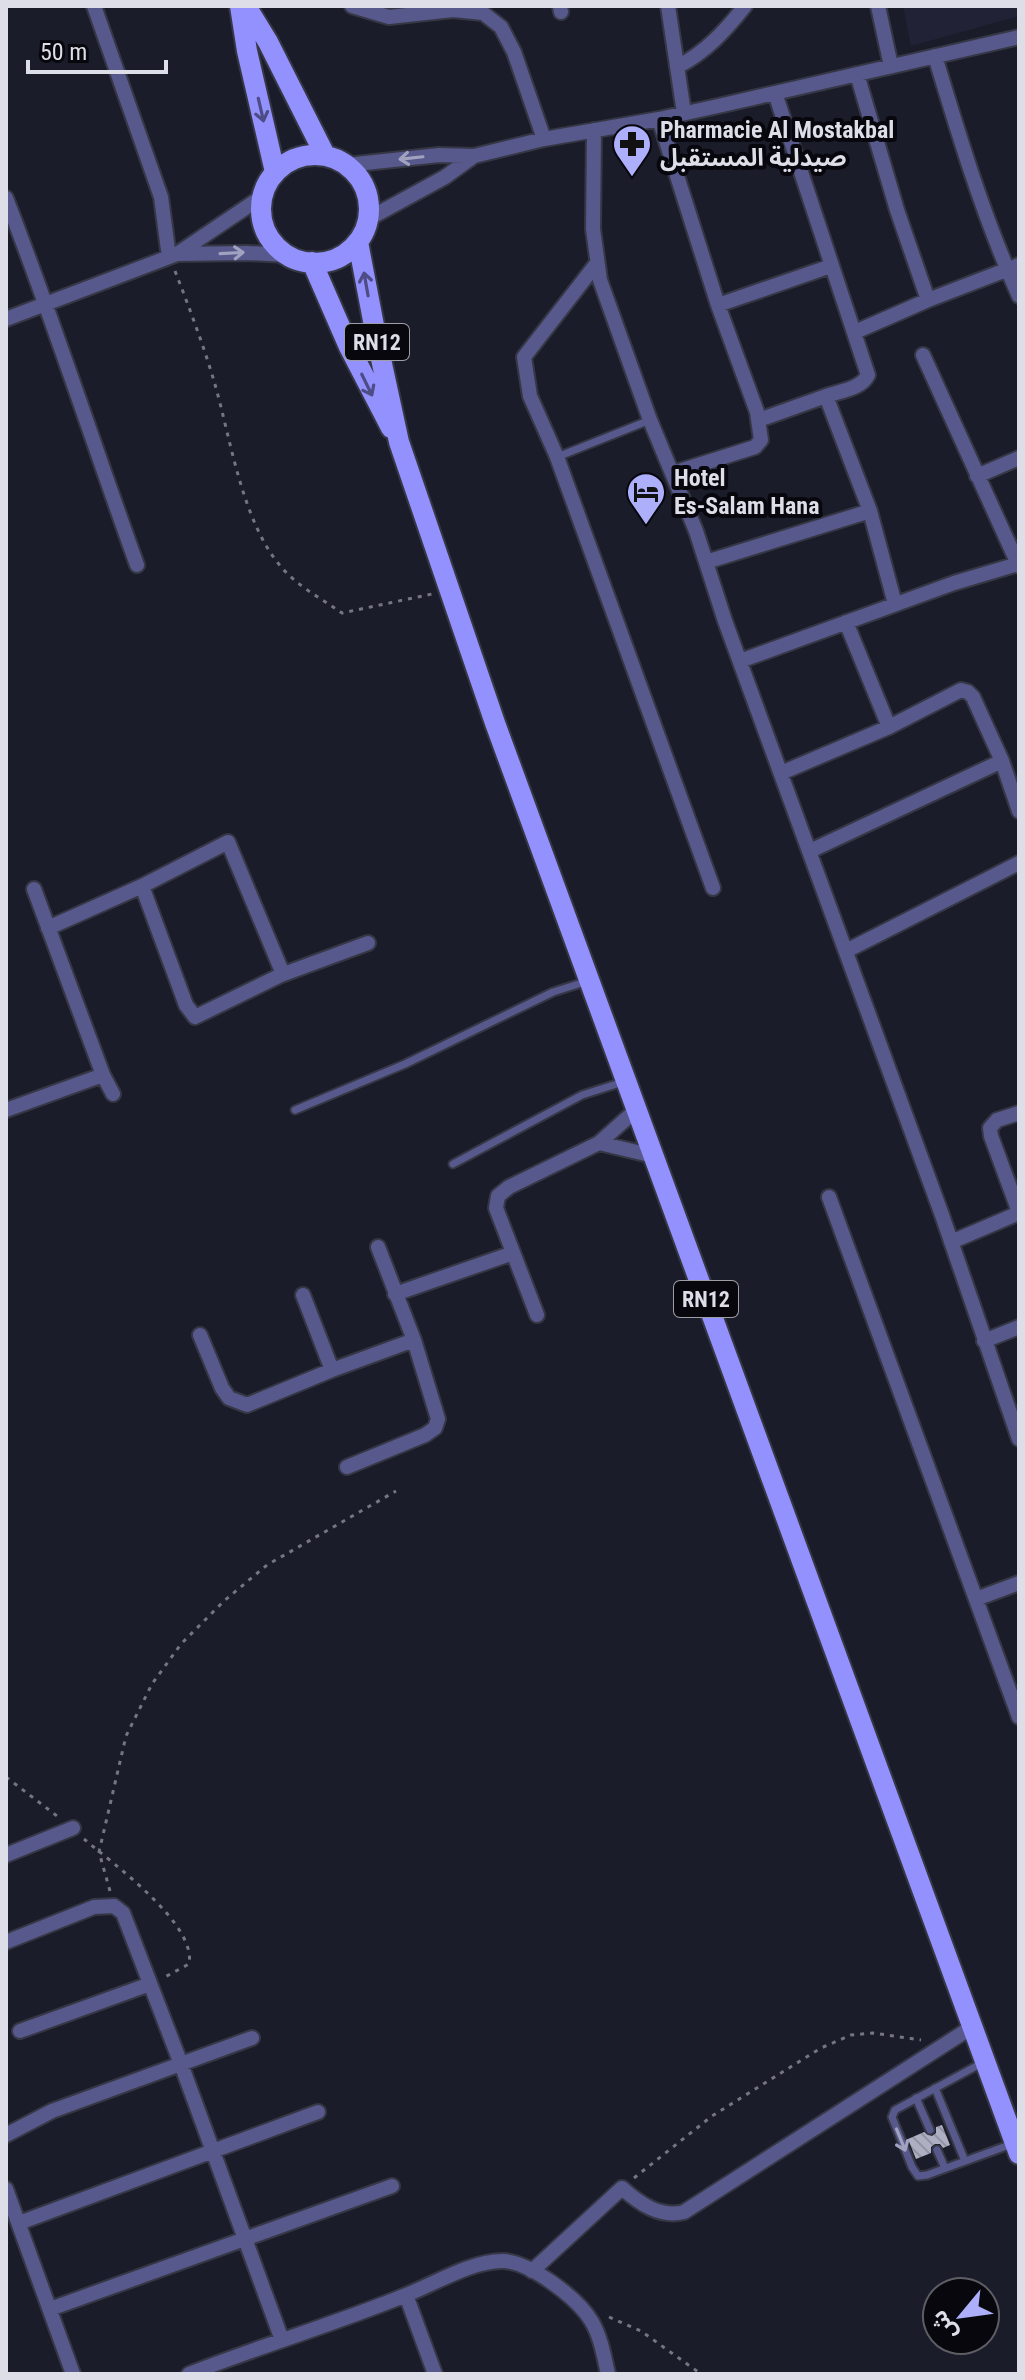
<svg xmlns="http://www.w3.org/2000/svg" width="1025" height="2380" font-family="'Roboto Condensed','Noto Sans Arabic',sans-serif">
<defs>
<pattern id="building-back-hatch" width="6" height="6" patternUnits="userSpaceOnUse" patternTransform="scale(2)"><rect width="6" height="6" fill="#aeafc2"/><path d="M-1 5l2 2M0 0l6 6M5-1l2 2" fill="none" stroke="#9394a3"/></pattern>
</defs>
<rect width="100%" height="100%" fill="#1b1c2a"/>
<path fill="#222236" d="M903,6H1019V16L911,46Z"/>
<path fill="url(#building-back-hatch)" d="M942,2125L950,2145L943,2148L940,2144H935L931,2147V2153L916,2159L908,2139L924,2132L932,2136L936,2133V2127Z"/>
<g fill="none" stroke-linecap="round" stroke-linejoin="round">
<g stroke="#363745" stroke-width="11">
<path id="lane" d="M557,457L650,420
M295,1110L405,1064L553,992L588,981
M453,1164L582,1095L623,1082
M982,2063L895,2110L892,2117L912,2167L918,2176L927,2175L1012,2144
M935,2088L965,2161
M916,2098L930,2130
M937,2150L945,2168"/>
</g>
<g stroke="#363745" stroke-width="18">
<path id="street" d="M94,6L161,197L169,257
M352,6L389,17L453,10L483,13L501,27L514,52L544,139
M560,6L561,12
M668,6L684,113
M878,6L891,66
M935,56C959,136 984,219 1019,296
M677,67C706,52 725,31 745,6
M857,74L897,210L928,300
M775,93L868,375C861,389 840,391 826,396
M659,119L718,305L757,412L761,440L755,447L673,473
M594,130L593,229L600,280L650,420L696,531L725,621L942,1215L1019,1439
M347,165L439,155L474,156L544,139L659,119L718,106L1019,37
M6,198C53,319 93,443 137,565
M368,219L445,177L474,156
M177,254L247,253L288,255
M597,263L524,357L530,396L557,457L713,888
M718,305L831,266
M6,319L177,254L263,196
M855,332L928,300L1019,265
M923,355L1018,564
M759,420L826,396L870,511
M977,476L1019,458
M706,562L870,511L895,604
M846,622L889,727
M740,661L954,583L1018,564L1019,566
M781,773L889,727L961,690L968,692L973,697L1002,761L1019,811
M810,851L1002,761
M142,886L186,1005L195,1017L281,975L368,943
M34,889L103,1075L113,1094
M48,928L142,886L228,842L283,974
M846,951L1019,863
M6,1110L103,1075
M1019,1113L997,1120L990,1128L991,1136L1019,1212
M599,1143L654,1156
M829,1197L1019,1717
M951,1242L1019,1213
M395,1294L513,1253
M303,1295L332,1370
M537,1315L496,1208L498,1196L509,1187L599,1143L636,1110
M200,1335L222,1388L229,1398L247,1405L332,1370L414,1340
M984,1341L1019,1327
M347,1467L425,1435L435,1428L438,1419L414,1340L378,1247
M976,1599L1019,1583
M6,1855L73,1828
M6,1942L94,1907L114,1906L123,1913L181,2064L282,2340
M20,2031L150,1984
M6,2135L52,2111L252,2038
M6,2189L73,2374
M19,2223L318,2112
M532,2271L622,2188C640,2204 660,2218 684,2212L972,2027
M406,2295L435,2374
M50,2309L392,2186
M189,2374C260,2346 335,2324 406,2295C434,2284 473,2260 504,2261C531,2263 578,2298 592,2322C601,2338 604,2356 608,2374"/>
</g>
<g stroke="#363745" stroke-width="24">
<path id="primary" d="M240,6L247,51L275,172
M246,6L268,42L325,155
M261 209a54 54 0 1 1 108 0a54 54 0 1 1-108 0Z
M358,242L376,336L399,442L495,723L1019,2154
M312,262L349,347L391,428"/>
</g>
<path stroke="#757682" stroke-width="3" stroke-dasharray="4 6" stroke-linecap="butt" d="M175,271C189,307 203,344 214,381C231,439 242,524 283,569C299,587 322,599 342,613L432,594
M6,1777L57,1816
M84,1839C112,1863 197,1924 189,1964L165,1977
M110,1891L99,1852L126,1736L152,1684L181,1644L224,1601L267,1565L396,1491
M634,2178L712,2116L821,2048L851,2035L873,2033L921,2040
M609,2317L641,2331L701,2374"/>
<use href="#lane" stroke="#57588c" stroke-width="7"/>
<use href="#street" stroke="#57588c" stroke-width="14"/>
<use href="#primary" stroke="#9391fd" stroke-width="20"/>
</g>
<defs><path id="oneway-shaft" d="M-6 0H5M1.5-3L5.5 0L1.5 3" fill="none" stroke-width="1.6" stroke-linecap="round" stroke-linejoin="round" transform="scale(2)"/></defs>
<g stroke="#4d4c85">
<use href="#oneway-shaft" transform="translate(261 110) rotate(77)"/>
<use href="#oneway-shaft" transform="translate(366 284) rotate(-100)"/>
<use href="#oneway-shaft" transform="translate(367 385) rotate(64)"/>
</g>
<g stroke="#a1a2bf">
<use href="#oneway-shaft" transform="translate(411 158) rotate(174)"/>
<use href="#oneway-shaft" transform="translate(232 253) rotate(-3)"/>
<use href="#oneway-shaft" transform="translate(901 2140) rotate(68)"/>
</g>
<defs>
<g id="pharmacy-pin" transform="scale(2)"><path d="M0 17L-7.5 6A9.5 9.5 0 1 1 7.5 6Z" fill="#adaffb" stroke="#07070d"/><path d="M-2-6h4v4h4v4h-4v4h-4v-4h-4v-4h4Z" fill="#111"/></g>
<g id="hotel-pin" transform="scale(2)"><path d="M0 17L-7.5 6A9.5 9.5 0 1 1 7.5 6Z" fill="#adaffb" stroke="#07070d"/><path d="M-6-4.5h1.5V1H6V5H4.5V3h-9V5H-6ZM-4 0a1.8 1.8 0 1 1 3.6 0ZM.5 0V-2.5h3Q6-2.5 6 0Z" fill="#111"/></g>
</defs>
<g fill-rule="evenodd">
<use href="#pharmacy-pin" x="632" y="144"/>
<use href="#hotel-pin" x="646" y="492"/>
</g>
<g text-anchor="middle" stroke-width="8" stroke-linejoin="round" paint-order="stroke">
<g fill="#07070d" stroke="#9e9ea6" stroke-width="2">
<rect x="345" y="324" width="64" height="36" rx="6"/>
<rect x="674" y="1281" width="64" height="36" rx="6"/>
</g>
<g font-size="22" font-weight="bold" fill="#dedee8">
<text x="377" y="350">RN12</text>
<text x="706" y="1307">RN12</text>
</g>
<g font-size="24" font-weight="bold" fill="#dedee8" stroke="#07070d" text-anchor="start">
<text x="660" y="138">Pharmacie Al Mostakbal<tspan x="660" dy="28">صيدلية المستقبل</tspan></text>
<text x="674" y="486">Hotel<tspan x="674" dy="28">Es-Salam Hana</tspan></text>
</g>
</g>
<rect width="1025" height="2380" fill="none" stroke="#dedee8" stroke-width="16"/>
<g transform="translate(961 2316) rotate(241)"><circle r="38" fill="#07070d" stroke="#5d5d65" stroke-width="2"/>
<path d="M0-6L14 30L0 20L-14 30Z" fill="#adaffb"/>
<text y="-12" font-size="22" font-weight="bold" text-anchor="middle" fill="#dedee8">ش</text>
</g>
<path d="M28 60v12h138v-12" fill="none" stroke="#dedee8" stroke-width="4"/>
<text x="40" y="60" font-size="24" fill="#dedee8" stroke="#07070d" stroke-width="6" paint-order="stroke">50 m</text>
</svg>
